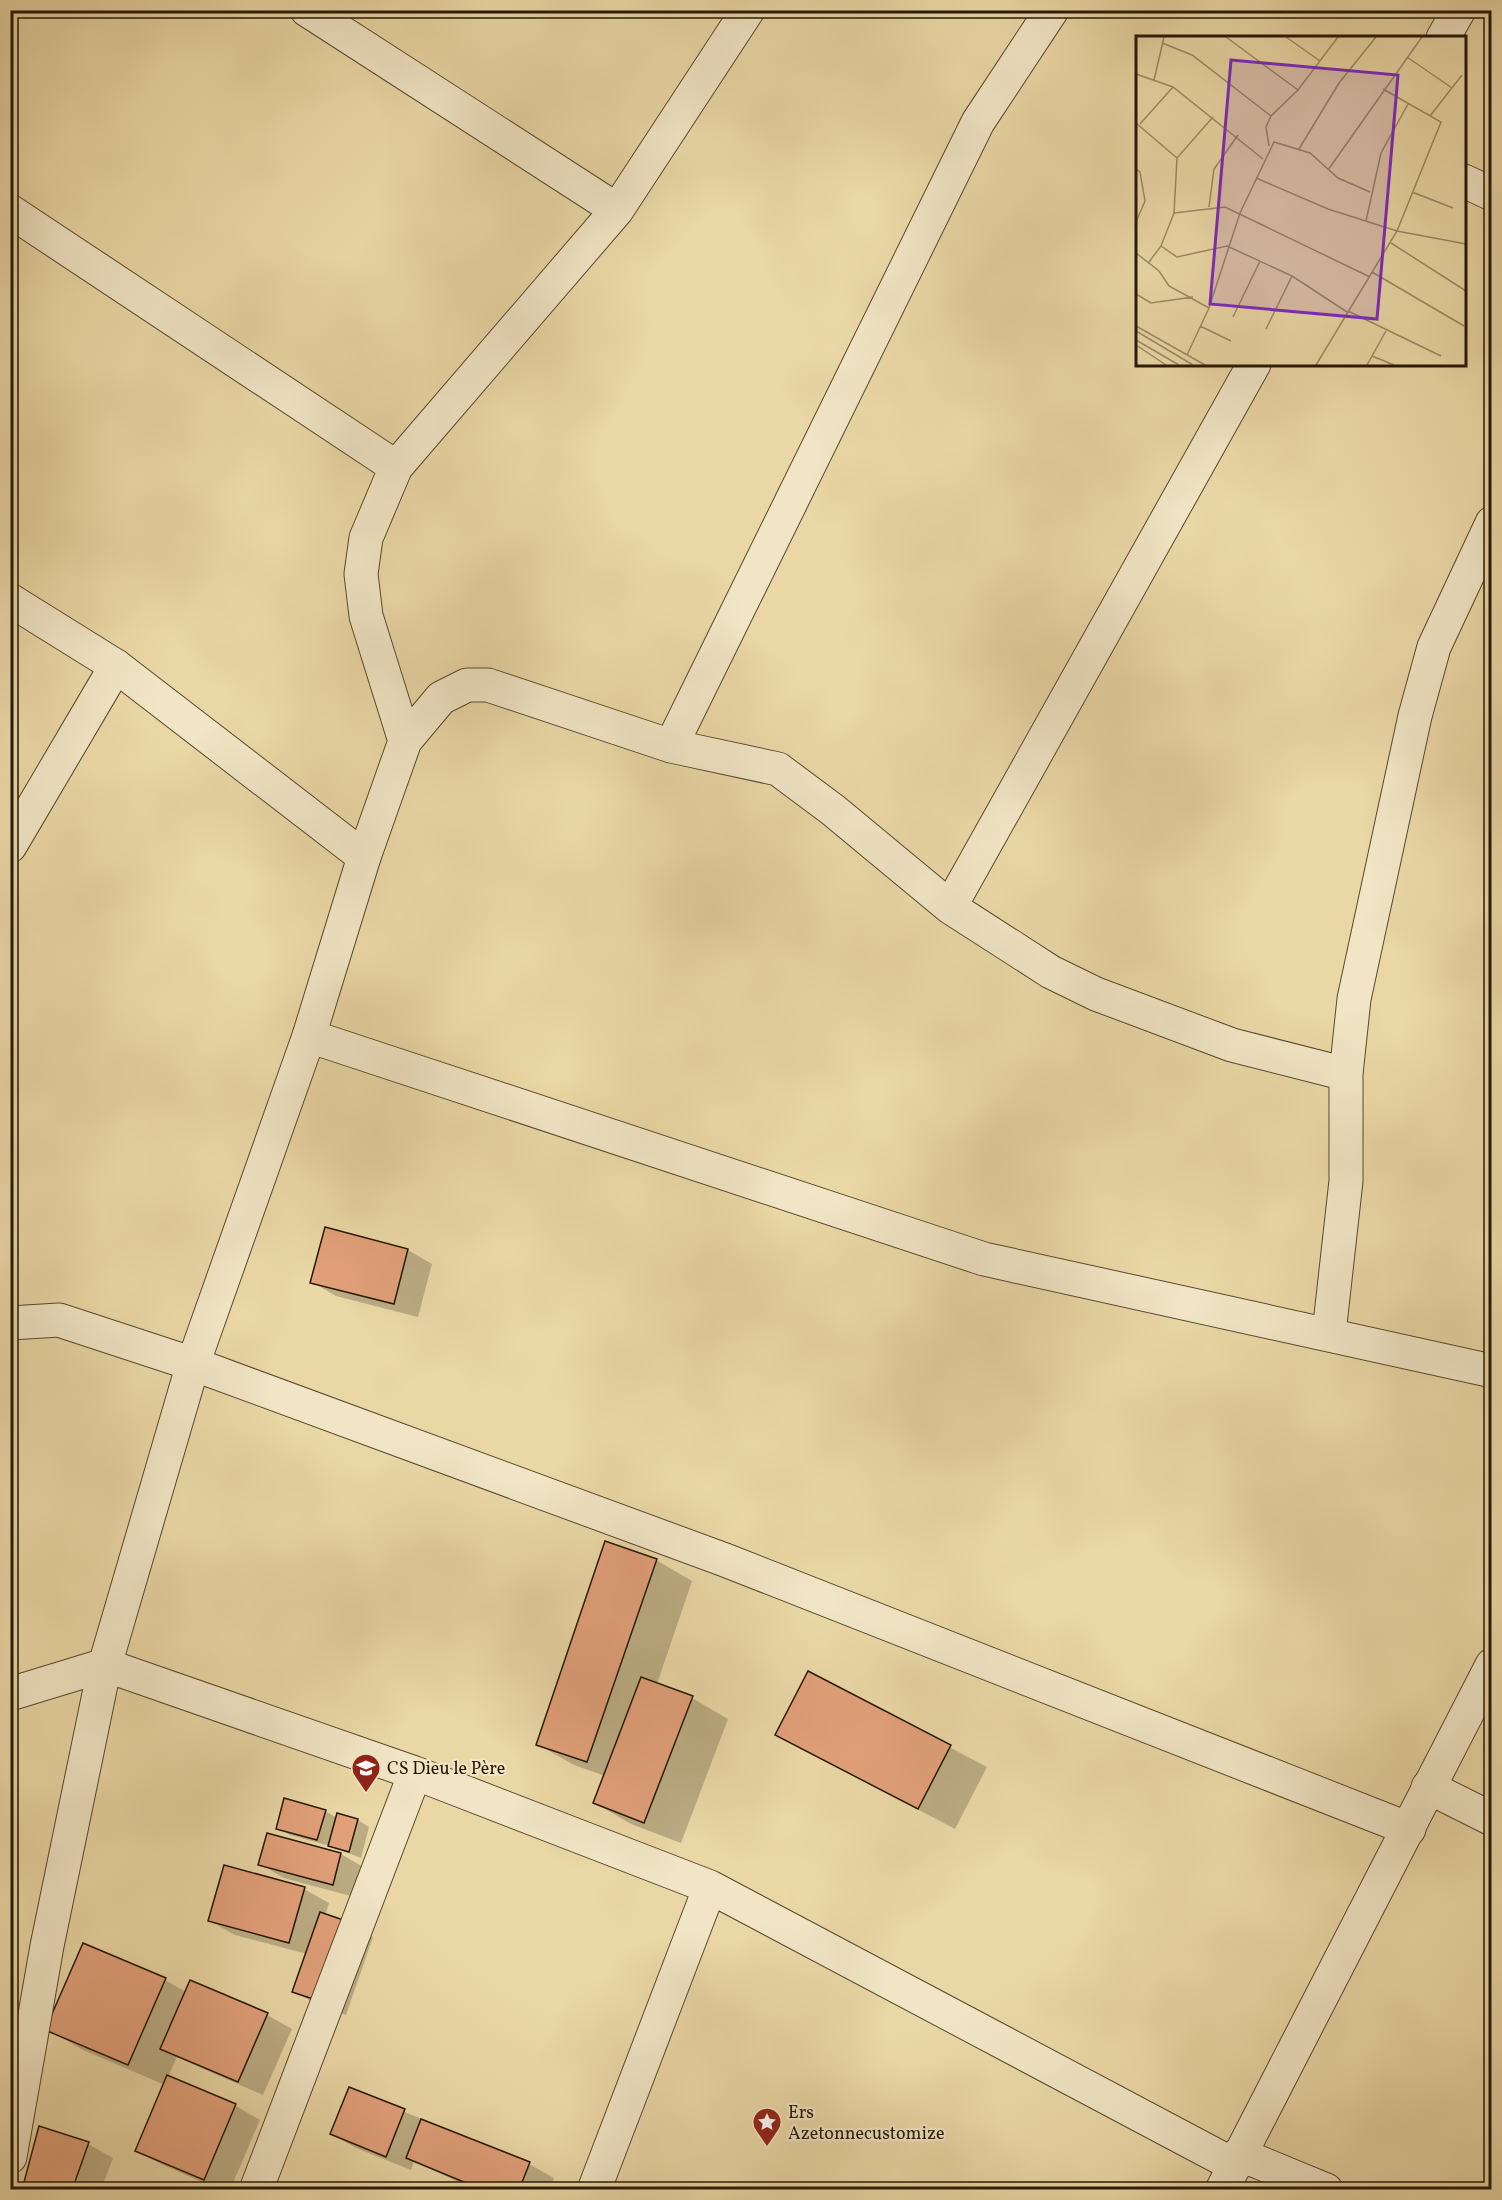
<svg xmlns="http://www.w3.org/2000/svg" width="1502" height="2200" font-family="Vollkorn,serif">
<rect width="100%" height="100%" fill="#ead7a6"/>
<filter id="stains"><feTurbulence type="fractalNoise" baseFrequency=".00333" numOctaves="4"/><feColorMatrix values="0 0 0 0 .2 0 0 0 0 .09 0 0 0 0 .02 0 0 0 .5 -.17"/></filter>
<radialGradient id="worn" r=".72"><stop offset=".6" stop-color="#630" stop-opacity="0"/><stop offset="1" stop-color="#630" stop-opacity=".3"/></radialGradient>
<path fill="#0003" d="M326,1229L408,1250L432,1264L418,1317L336,1296L312,1282Z
M656,1560L692,1581L657,1684L692,1698L728,1719L681,1843L631,1824L595,1803L605,1776L574,1765L537,1744Z
M809,1673L987,1767L955,1829L777,1735Z
M325,1811L337,1818L358,1820L369,1827L361,1858L330,1846L290,1835L278,1828Z
M268,1835L341,1854L365,1868L358,1898L284,1878L260,1864Z
M304,1889L329,1903L325,1916L349,1923L373,1937L346,2015L318,2005L294,1991L307,1954L235,1935L210,1921Z
M83,1945L165,1980L186,1992L267,2015L292,2029L263,2095L177,2057L168,2077L236,2106L260,2120L230,2190H220L161,2164L137,2150L165,2085L83,2050L47,2029Z
M350,2089L529,2164L554,2178L549,2190H476L414,2161L411,2170L356,2148L332,2134Z
M88,2144L113,2158L101,2190H41Z"/>
<path fill="#e1a07a" stroke="#261804" stroke-width="1.5" d="M325,1227L408,1249L394,1304L310,1283Z
M605,1541L657,1559L587,1762L536,1745Z
M808,1671L951,1745L918,1809L775,1735Z
M641,1677L693,1696L644,1823L593,1803Z
M284,1798L326,1810L317,1840L276,1829Z
M337,1813L358,1819L349,1852L328,1846Z
M267,1833L341,1853L333,1885L258,1865Z
M224,1865L305,1887L289,1943L208,1921Z
M320,1912L349,1922L322,2002L292,1992Z
M83,1943L166,1978L128,2065L45,2030Z
M190,1980L268,2013L238,2082L160,2049Z
M167,2075L236,2104L204,2180L135,2151Z
M349,2087L405,2109L386,2157L330,2134Z
M421,2119L530,2162L519,2190H483L406,2158Z
M39,2126L89,2142L72,2190H42L24,2182Z"/>
<g fill="none" stroke-linecap="round" stroke-linejoin="round">
<g stroke="#57482c" stroke-width="35">
<path id="minor" d="M307,10L617,210
M1443,38L1459,10
M1464,181L1492,194
M10,211L396,467
M405,741L366,616L361,574L366,538L396,467L617,210L748,10
M671,746L978,122L1052,10
M10,846L116,666
M364,857L405,741L441,698L467,685H488L671,746L778,769L833,810L950,907L1051,972L1096,994L1232,1045L1346,1074
M950,907L1254,364
M10,1323L59,1320L193,1364L725,1560L1409,1829
M1329,1333L1346,1181V1074L1354,999L1415,716L1434,647L1492,523
M10,1694L105,1665L415,1773L710,1887L1234,2165
M1428,1787L1492,1819
M1239,2154L1326,2190
M10,2157L47,1946L105,1665L193,1364L309,1036
M256,2190L415,1773
M594,2190L710,1887"/>
</g>
<g stroke="#57482c" stroke-width="35">
<path id="tertiary" d="M10,600L116,666L364,857L309,1036L984,1259L1492,1371
M1222,2190L1492,1665"/>
</g>
<use href="#minor" stroke="#f1e5c5" stroke-width="33"/>
<use href="#tertiary" stroke="#f1e5c5" stroke-width="33"/>
</g>
<defs>
<g id="school-pin" transform="scale(1.5)"><path d="M0 17L-7.5 6A9.5 9.5 0 1 1 7.5 6Z" fill="#8f2418" stroke="#f1e5c5"/><path d="M0-5L7-2L0 1L-7-2ZM-4 1L0 2.5L4 1V4Q0 6-4 4Z" fill="#fff"/></g>
<g id="sight-pin" transform="scale(1.5)"><path d="M0 17L-7.5 6A9.5 9.5 0 1 1 7.5 6Z" fill="#8f2418" stroke="#f1e5c5"/><path d="M0-6L1.8-2.2L6-1.7L2.9 1.2L3.7 5.4L0 3.3L-3.7 5.4L-2.9 1.2L-6-1.7L-1.8-2.2Z" fill="#fff"/></g>
</defs>
<g fill-rule="evenodd">
<use href="#school-pin" x="366" y="1768"/>
<use href="#sight-pin" x="767" y="2122"/>
</g>
<g text-anchor="middle" stroke-width="4.5" stroke-linejoin="round" paint-order="stroke">
<g font-size="18" fill="#261804" stroke="#f1e5c5" text-anchor="start">
<text x="387" y="1774">CS Dieu le Père</text>
<text x="788" y="2118">Ers<tspan x="788" dy="21">Azetonnecustomize</tspan></text>
</g>
</g>
<g transform="translate(1136 36)">
<rect width="330" height="330" fill="#ead7a6"/>
<path fill="none" stroke="#9c8b65" stroke-width="1.5" d="M90,1L162,54M150,1L184,25M26,7L56,19L135,80M271,21L316,52M0,38L37,51L127,123M18,44L28,1M294,80L326,39M0,87L41,122M4,88L37,51M133,110L130,91L135,80L162,54L202,1M163,113L203,47L240,1M0,133L4,136L9,165L0,186M192,134L286,1M120,142L192,173L261,195L330,208M276,156L317,172M73,171L78,133L102,99M38,177L89,171L234,241M230,185L245,117L272,68M255,207L330,255M25,210L41,221L91,210L156,240L211,276M0,217L23,235L33,250L73,272M13,226L25,210L38,177L41,122L77,81M236,236L328,290M0,258L15,267L57,261M212,275L305,320M97,281L124,225M0,290L69,329M64,290L95,305M130,293L156,240M0,295L57,329M0,304L43,329M0,309L30,329M51,319L73,272L104,177L138,106L174,117L202,142L234,156M236,320L258,329M180,329L261,195L305,86L247,53M231,329L250,295"/>
<path fill="#7b2cbf" fill-opacity="0.15" stroke="#7b2cbf" stroke-width="3" d="M95,24L262,39L241,283L74,268Z"/>
<rect width="330" height="330" fill="none" stroke="#261804" stroke-width="3"/>
</g>
<rect width="1502" height="2200" fill="none" stroke="#ead7a6" stroke-width="36"/>
<rect x="12" y="12" width="1478" height="2176" fill="none" stroke="#261804" stroke-width="3"/>
<rect x="18" y="18" width="1466" height="2164" fill="none" stroke="#261804" stroke-width="1.5"/>
<rect width="100%" height="100%" filter="url(#stains)"/>
<rect width="100%" height="100%" fill="url(#worn)"/>
</svg>
